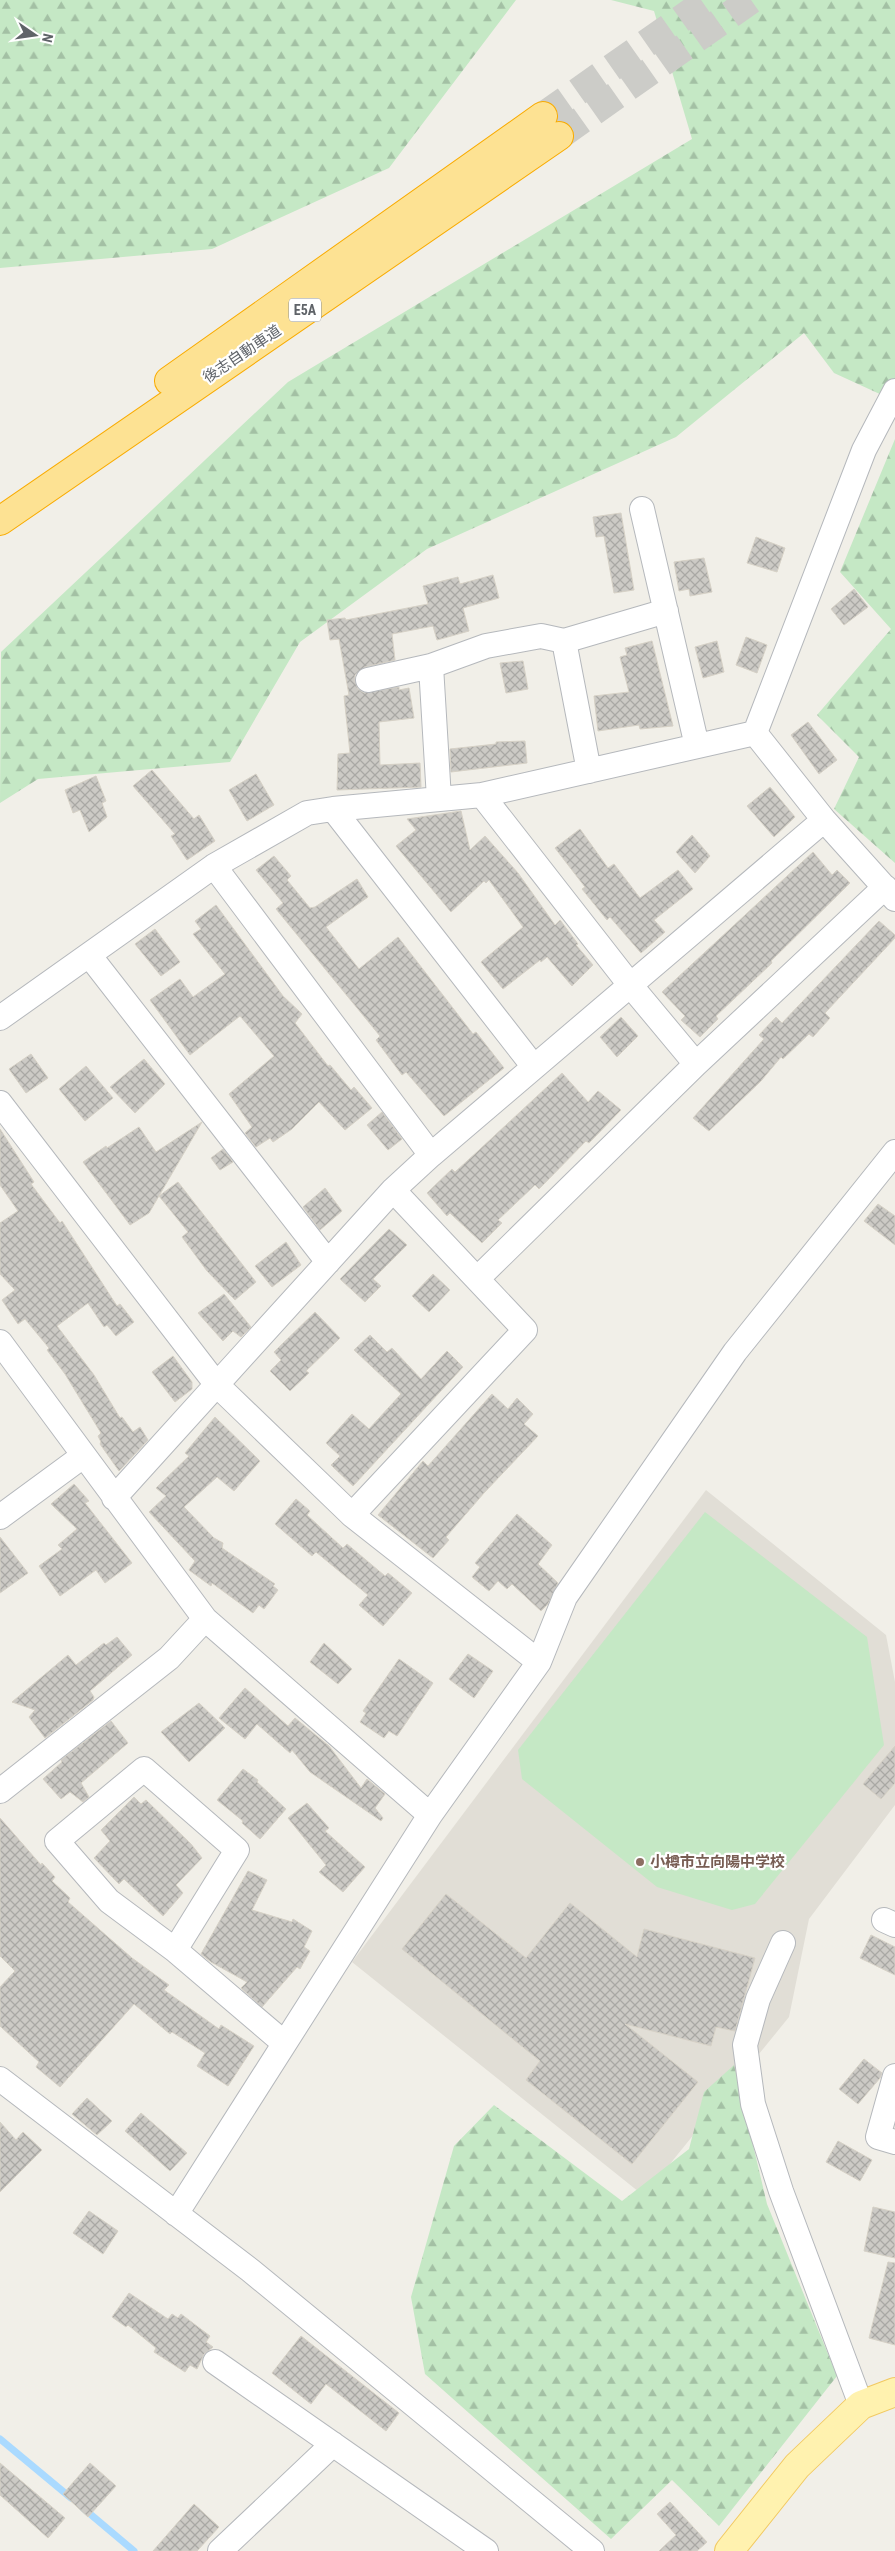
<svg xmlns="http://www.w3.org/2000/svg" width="895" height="2551" font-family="'Roboto Condensed','Noto Sans JP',sans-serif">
<defs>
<pattern id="forest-firs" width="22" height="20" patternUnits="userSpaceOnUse" patternTransform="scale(1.25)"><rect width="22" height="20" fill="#c5e8c5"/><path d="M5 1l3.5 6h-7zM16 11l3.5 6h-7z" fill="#a3c0a4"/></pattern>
<pattern id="building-cross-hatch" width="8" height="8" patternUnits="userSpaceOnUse" patternTransform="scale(1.25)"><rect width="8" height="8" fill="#cccac5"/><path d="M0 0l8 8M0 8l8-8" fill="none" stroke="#a9a8a4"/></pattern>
</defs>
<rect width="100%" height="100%" fill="#f1efe8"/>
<path fill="#e1ded6" d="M706,1490L886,1635L895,1682V1805L809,1919L789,2017L644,2196L352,1962Z"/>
<path fill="url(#forest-firs)" d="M0,0H516L389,168L212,249L0,268Z
M611,0H895V401L834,373L804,333L676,437L427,549L300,642L230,762L38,779L0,803L1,652L288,382L692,139L654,11Z
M895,439V863L834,809L859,757L817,715L891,629L840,572Z
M734,2065L767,2204L837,2376L719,2526L672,2480L611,2539L425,2374L411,2297L454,2146L494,2105L622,2201L689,2149L704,2092Z"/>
<path fill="#c5e8c5" d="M705,1512L867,1637L884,1745L755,1904L732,1910L657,1887L522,1779L518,1750Z"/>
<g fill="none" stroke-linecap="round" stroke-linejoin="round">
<path stroke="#aadaff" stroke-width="7" d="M0,2439L71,2498
M83,2508L134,2551"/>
</g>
<path fill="url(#building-cross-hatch)" stroke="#d6d1c6" d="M621,513L634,590L614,593L604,536L596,537L593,517Z
M756,537L785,548L777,572L747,563Z
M704,558L712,592L690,596L689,589L679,591L674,562Z
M493,575L499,598L463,608L469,631L437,640L433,626L392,634L395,660L365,667L355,675V682L358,689L364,693L399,687V690L409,688L414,718L379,722L380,765L420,763L421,787L337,790L338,754L350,753L344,696L349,695L339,639L330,640L327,620L345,618L346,620L428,604L423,586L458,577L460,584Z
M854,589L868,607L844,625L831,609Z
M746,637L767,645L757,673L736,665Z
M652,641L673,726L640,729L639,725L598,731L594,696L629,692L620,657L627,655L625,648Z
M717,641L724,672L703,678L695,647Z
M523,661L528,689L506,693L500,663Z
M808,722L837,760L819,774L791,735Z
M525,741L527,763L451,772L450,749L496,744V742Z
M152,770L194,819L199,815L215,841L187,860L171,836L175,834L133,786Z
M256,774L274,805L247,821L229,790Z
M96,776L106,801L102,803L107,817L89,832L80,810L73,813L65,790Z
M770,787L795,817L774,837L747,806Z
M461,811L470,850L485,836L518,873L555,925L560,920L578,944L576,945L593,965L572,986L547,957L541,962L540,960L503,989L481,962L523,927L489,880L486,883L484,881L451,912L396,846L416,830L407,819Z
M580,829L608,868L614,864L640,898L678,870L693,889L654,920L665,932L641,953L610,917L607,920L582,889L585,887L555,848Z
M692,835L710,856L695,873L676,852Z
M813,852L832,875L837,870L850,883L771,961L772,963L716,1016L718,1019L700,1037L681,1020L685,1016L662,992Z
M274,856L291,876L287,880L310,908L315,907L357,879L368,897L326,927L359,969L398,937L473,1034L476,1032L504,1068L444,1116L406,1072L402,1075L376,1040L380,1036L276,909L283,903L256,870Z
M216,905L283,996L302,1014L295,1023L328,1066L330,1065L351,1090L354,1087L372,1108L345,1130L319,1102L292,1129L273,1142L270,1138L256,1147L245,1133L252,1127L229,1094L274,1056L240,1016L190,1055L150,1000L180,979L193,997L225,974L193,934L201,929L195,921Z
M879,921L895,935V938L825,1013L830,1018L813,1037L809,1034L783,1059L781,1057L761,1081L709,1131L693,1118L764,1039L759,1035L776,1017L782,1023Z
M155,929L180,962L161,976L135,944Z
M621,1017L638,1036L617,1057L600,1037Z
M31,1054L48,1078L26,1093L9,1069Z
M144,1059L165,1084L135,1113L110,1087Z
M86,1066L113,1098L85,1121L59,1089Z
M562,1073L588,1102L598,1091L621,1110L589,1143L586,1141L539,1189L535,1185L498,1220L502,1223L482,1243L450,1213L447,1216L427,1193L452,1169L455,1172L478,1151Z
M382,1112L402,1139L388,1150L367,1125Z
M202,1122L149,1213L130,1225L83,1162L106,1146L107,1148L139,1127L156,1152Z
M0,1129L34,1182L31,1184L60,1223L62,1221L117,1306L120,1304L134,1322L116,1336L107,1325L104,1327L88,1303L57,1326L94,1375L120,1418L122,1417L133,1432L140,1427L148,1440L119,1471L100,1444L101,1442L98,1436L101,1433L65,1374L47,1350L49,1348L25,1319L18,1324L2,1300L15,1290L0,1274V1223L18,1211L0,1185Z
M223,1149L233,1162L220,1170L211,1158Z
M178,1182L256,1282L235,1300L207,1271L182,1237L188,1232L159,1196Z
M325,1188L342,1211L320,1230L303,1207Z
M878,1204L895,1216V1245L864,1221Z
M389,1229L407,1245L373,1279L381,1286L365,1302L340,1279Z
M286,1242L301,1265L272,1287L255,1266Z
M433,1274L450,1290L429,1312L412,1296Z
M224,1294L251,1327L241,1337L233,1331L223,1341L198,1313Z
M315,1312L340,1338L306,1371L309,1373L290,1391L270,1371L281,1360L274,1352Z
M370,1335L387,1352L392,1348L421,1379L447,1351L463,1367L353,1486L331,1465L340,1456L326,1443L352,1414L369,1429L401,1394L354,1350Z
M173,1356L192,1382V1389L175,1402L152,1372Z
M492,1394L508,1409L517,1398L533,1414L524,1424L538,1436L484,1493L446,1537L449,1540L433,1558L378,1515L423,1461L428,1466Z
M215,1417L260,1461L234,1491L217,1477L184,1507L214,1538L223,1543L222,1548L275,1584L273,1586L278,1590L264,1609L259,1605L253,1613L212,1583L211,1586L189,1570L195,1561L149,1512L166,1496L156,1488L189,1456L185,1453Z
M74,1484L89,1501L85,1503L132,1563L105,1583L96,1570L60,1596L39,1566L62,1549L58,1545L77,1529L51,1504Z
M296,1499L310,1511L307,1515L343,1548L347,1544L385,1576L388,1573L412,1593L383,1626L359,1605L368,1595L316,1552L312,1556L275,1524Z
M517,1514L552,1545L538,1564L558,1583L548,1604L541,1611L512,1584L507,1589L498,1581L489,1591L472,1577L480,1567L475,1563Z
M0,1537L28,1573L0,1593Z
M117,1637L132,1655L90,1691L94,1697L93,1700L45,1738L29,1717L35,1710L12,1702L68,1655L76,1665L104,1643L106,1645Z
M324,1643L352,1669L338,1684L310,1662Z
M468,1654L493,1671L474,1698L449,1679Z
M399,1659L433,1683L397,1736L389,1731L384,1738L360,1722L366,1713L363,1711Z
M245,1688L288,1726L295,1718L329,1746L361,1788L367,1779L385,1794L375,1808L383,1818L381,1821L310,1772L292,1750L290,1753L257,1724L245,1739L219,1718Z
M199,1703L225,1728L189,1762L161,1732Z
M111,1721L128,1743L81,1783L89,1797L83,1802L70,1792L61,1799L43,1779L62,1762L61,1760Z
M895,1746V1783L881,1799L863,1784Z
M243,1769L258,1780L257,1782L286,1809L260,1839L242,1823L243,1821L217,1800Z
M134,1797L141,1804L146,1800L191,1844L202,1858L176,1885L183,1893L163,1916L124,1879L119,1884L94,1858L110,1841L101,1830Z
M307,1803L329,1828L325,1831L365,1867L343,1892L319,1872L326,1865L288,1818Z
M0,1818L41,1865L42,1863L55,1877L52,1881L70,1898L68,1902L132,1958L169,1985L164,1990L219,2029L221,2025L254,2046L228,2086L197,2066L205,2053L172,2032L170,2034L134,2004L60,2087L36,2067L39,2062L0,2026V1987L15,1971L0,1956Z
M248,1871L267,1880L252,1910L292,1922L293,1919L312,1931L304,1947L310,1951L300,1969L297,1967L262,2007L241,1988L247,1982L211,1962L201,1954Z
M446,1894L526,1958L570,1903L637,1957L644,1929L755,1958L735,2031L716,2027L711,2046L625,2024L698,2082L632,2164L526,2080L540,2061L402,1949Z
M871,1935L895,1947V1975L860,1958Z
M864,2059L882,2073L880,2078L858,2104L839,2089Z
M87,2098L112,2121L97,2135L72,2114Z
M141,2113L187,2153L170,2171L125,2131Z
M0,2122L16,2140L23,2132L42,2150L0,2192Z
M838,2141L872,2160L860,2181L826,2162Z
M873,2207L895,2212V2258L864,2251Z
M89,2211L118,2231L103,2254L73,2233Z
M888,2262L895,2263V2345L869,2338Z
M129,2293L168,2319L172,2314L178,2318L181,2314L210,2336L206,2342L213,2347L204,2354L197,2369L190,2365L185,2372L154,2352L156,2348L128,2325L126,2327L112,2317Z
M301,2336L399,2413L386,2431L326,2384L311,2404L272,2373Z
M0,2463L65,2518L48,2538L0,2495Z
M90,2463L116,2486L88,2517L63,2494Z
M670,2502L707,2542L697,2551H659L676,2535L657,2514Z
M194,2504L219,2527L197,2551H153Z"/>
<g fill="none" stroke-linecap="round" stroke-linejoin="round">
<path stroke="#ccccc8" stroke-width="28" stroke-dasharray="28 14" stroke-linecap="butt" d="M543,116L708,0
M559,136L751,0"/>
<g stroke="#b5b8bc" stroke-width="26">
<path id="minor" d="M642,509L697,746
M564,641L589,771
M431,666L439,799
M368,680L431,666L486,646L541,636L564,641L666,611
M755,733L864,450L895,391
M755,733L824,820L895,899
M482,795L631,986L696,1064
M333,809L534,1067
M214,866L431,1155
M89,955L328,1262
M0,1018L214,866L307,813L333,809L482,795L755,733
M0,1103L217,1385L352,1515L539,1662
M477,1279L696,1064L885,887
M0,1342L205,1619L430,1815
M114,1498L393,1190L431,1155L824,820
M352,1515L525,1330L393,1190
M0,1517L83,1456
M0,1791L169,1658L205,1619
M884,1920L895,1925
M783,1943L758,1999L745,2045L753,2104L781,2191L861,2405
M175,1950L237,1850L144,1769L57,1841L109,1901L175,1950L284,2043
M895,2076L878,2137L895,2142
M0,2079L250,2270L592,2551
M176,2214L430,1815L539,1662L565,1597L735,1352L895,1152
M215,2362L486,2551
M220,2551L333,2444"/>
</g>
<g stroke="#f2c960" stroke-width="30">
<path id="major" d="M729,2551L797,2466L861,2405L895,2392"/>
</g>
<g stroke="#f9ab00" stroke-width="30">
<path id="highway" d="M169,381L543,116
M0,521L559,136"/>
</g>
<use href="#minor" stroke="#fff" stroke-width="24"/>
<use href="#major" stroke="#fff2af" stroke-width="28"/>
<use href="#highway" stroke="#fde293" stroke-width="28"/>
</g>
<circle fill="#8d6e63" stroke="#fff" stroke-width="2" cx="640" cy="1862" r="5"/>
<g text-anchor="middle" stroke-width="4.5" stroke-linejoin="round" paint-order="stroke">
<rect fill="#fff" stroke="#8f9295" stroke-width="1" x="289" y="298.5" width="32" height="23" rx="4"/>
<g font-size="14" font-weight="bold" fill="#5f6368">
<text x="305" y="315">E5A</text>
</g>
<g font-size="15" fill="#5f6368" stroke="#fff">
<text transform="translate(242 354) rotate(-34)" y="5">後志自動車道</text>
</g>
<g font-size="15" font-weight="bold" fill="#785e54" stroke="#fff" text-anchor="start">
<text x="650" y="1867">小樽市立向陽中学校</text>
</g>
</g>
<g transform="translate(35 35) rotate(103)" stroke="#ffffff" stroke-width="4" paint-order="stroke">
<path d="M0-4L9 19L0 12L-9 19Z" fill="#5f6368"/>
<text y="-8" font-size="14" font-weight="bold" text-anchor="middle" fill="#5f6368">N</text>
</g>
</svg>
